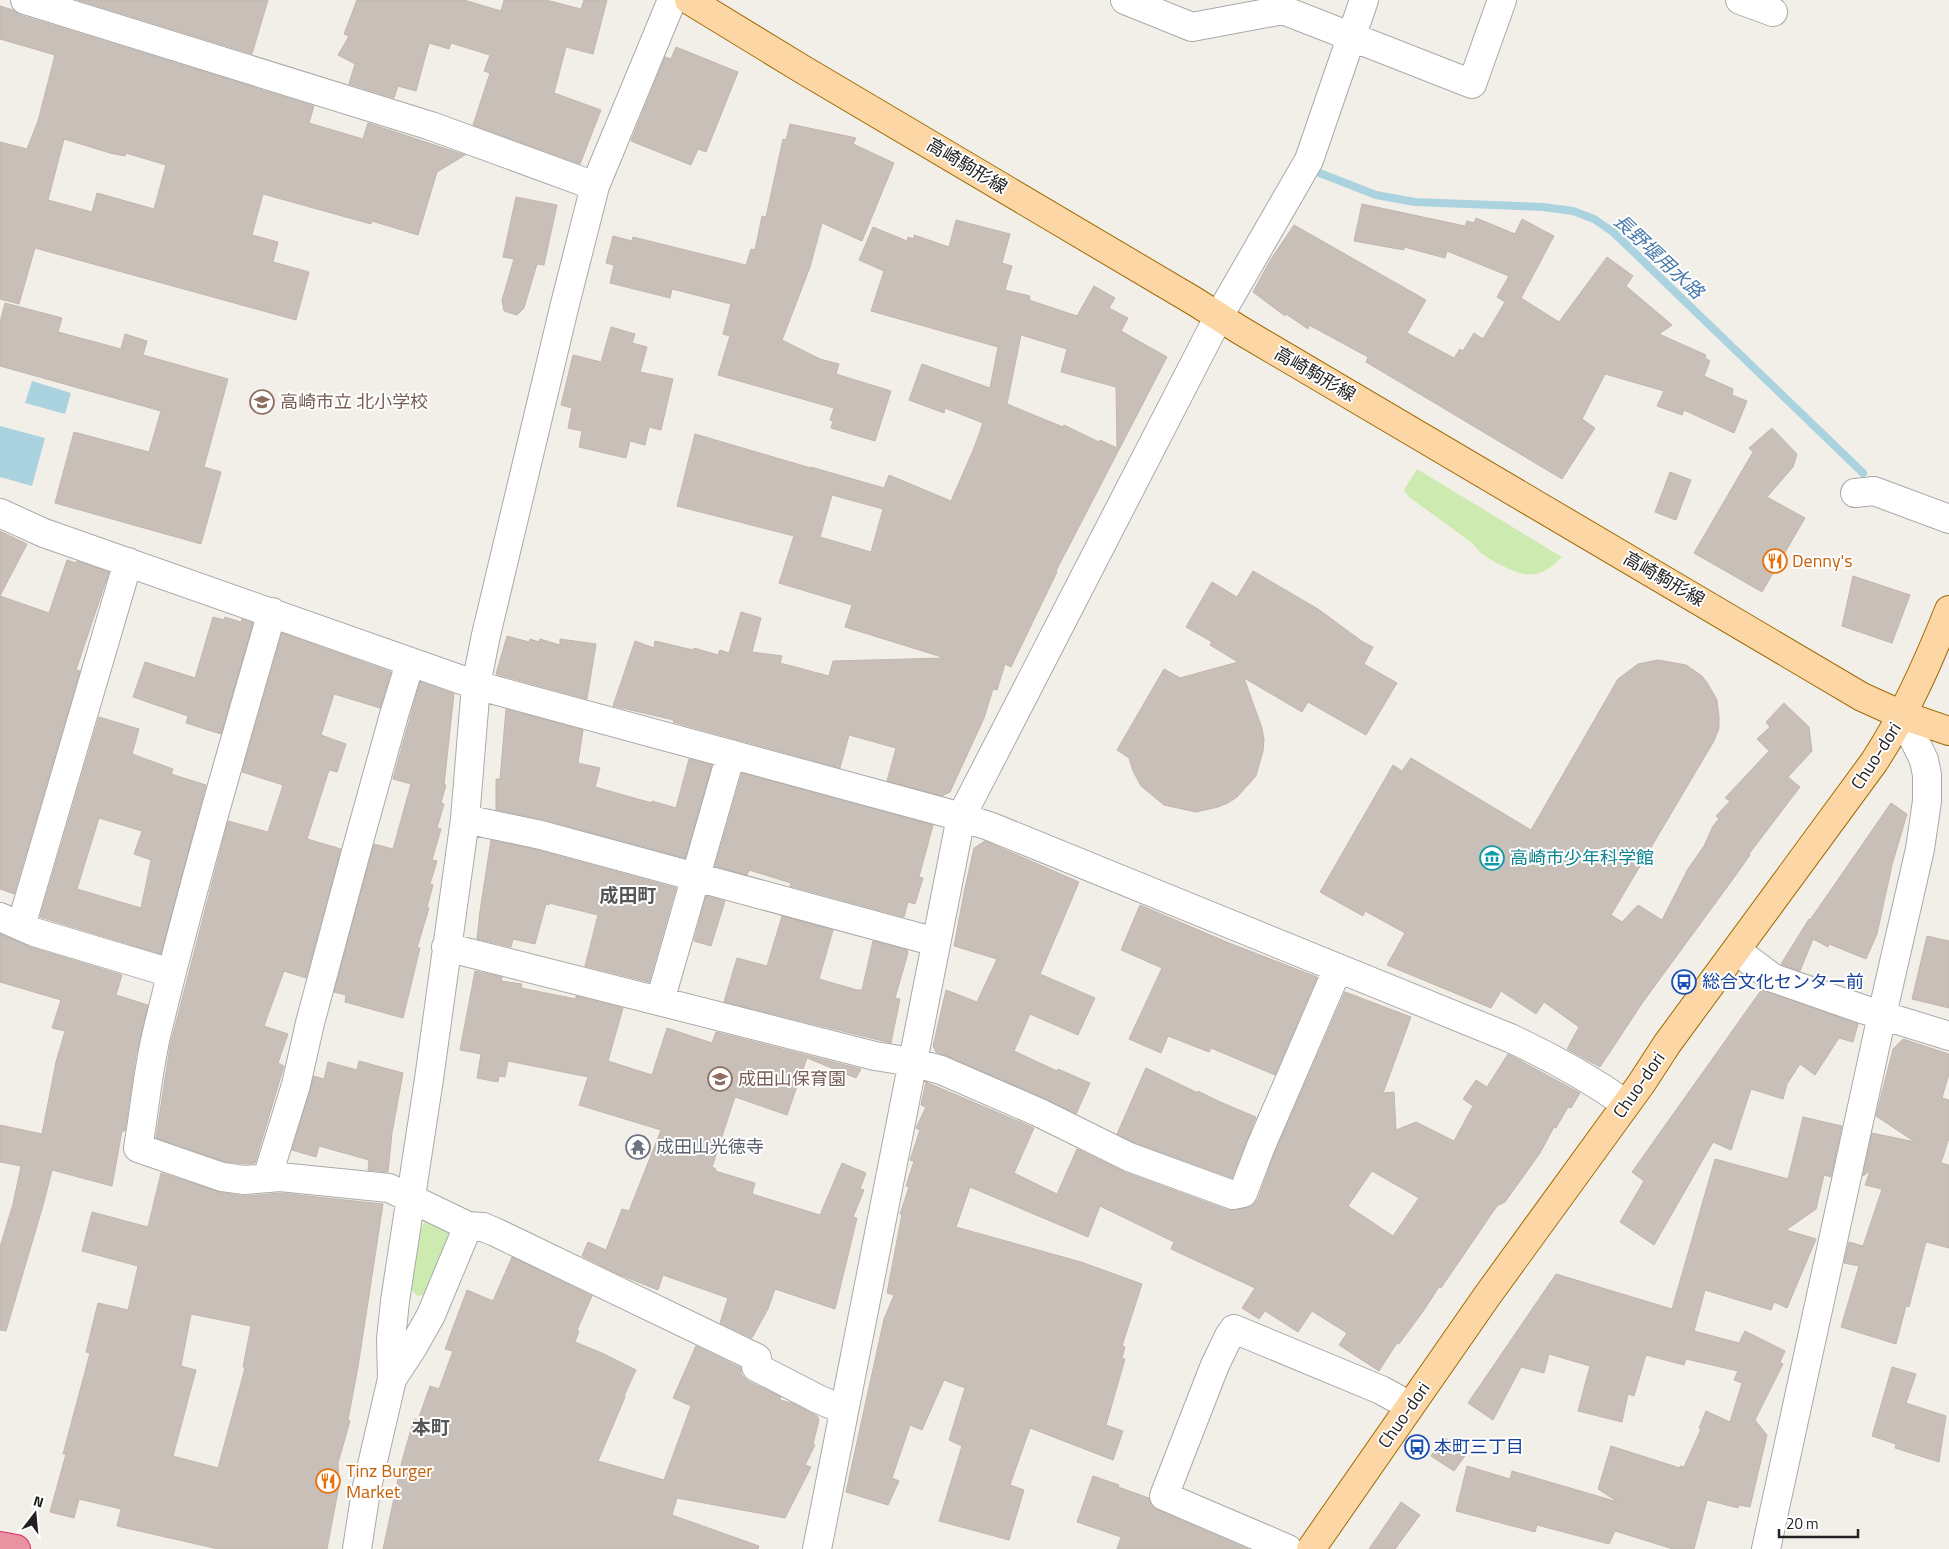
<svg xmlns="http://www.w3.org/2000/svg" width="1949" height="1549" font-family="'Titillium Web','Noto Sans JP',sans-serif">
<rect width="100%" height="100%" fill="#f2efe9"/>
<path fill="#cdebb0" d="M1417,469L1562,557C1542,578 1528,579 1503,566C1495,562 1487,558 1480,552C1476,548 1474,544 1469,541C1450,526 1429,512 1409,497L1404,490Z
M429,1220L448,1229L451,1234L427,1294L418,1296L411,1290V1285L421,1229L425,1221Z"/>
<path fill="#aad3df" d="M32,381L71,393L65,414L25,403Z
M0,426L45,438L32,486L0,477Z"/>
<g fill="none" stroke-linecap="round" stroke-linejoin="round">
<path stroke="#aad3df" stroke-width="8" d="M1317,172L1376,195L1415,202L1543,207L1573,211L1594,219L1613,232L1863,473"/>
</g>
<path fill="#c7bfb8" stroke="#c4b6ab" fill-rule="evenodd" d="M78,0H268L252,54Z
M357,0H464L501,11L504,0H546L581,9L584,0H607L593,54L566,47L554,93L601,110L580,164L473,125L490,73L484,71L490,55L451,43L449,49L429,43L416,91L398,86L394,98L349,84L355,64L338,55L349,36L344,34Z
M0,6L13,10L20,15L314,106L309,123L363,139L368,123L465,155L437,172L418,235L372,221L371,224L263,194L252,235L278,242L273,262L309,272L296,320L35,248L19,304L0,299V142L27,149L38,121L55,55L0,39ZM64,139L110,153L125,156L126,153L166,165L154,209L97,193L92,212L48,200Z
M676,47L738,72L706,152L698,149L691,165L631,141L665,57L671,59Z
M790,124L856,138L853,144L894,163L862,241L822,223L810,267L782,340L820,359L839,364L836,374L891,391L875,441L831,428L833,421L830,420L834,408L718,375L730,336L723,334L731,304L672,289L670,298L610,283L614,265L606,263L613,236L632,241L633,237L746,265L751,249L755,250L762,216L766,217L783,139L786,140Z
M516,197L557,205L544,265L537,264L524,308L517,315L504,311L502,300L514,259L503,257Z
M1362,204L1465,226L1467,221L1474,223L1476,218L1515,234L1522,219L1554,236L1521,298L1559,322L1607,257L1633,276L1626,286L1672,325L1659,334L1706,355L1705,358L1710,361L1704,376L1733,389L1732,395L1747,401L1734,433L1684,410L1682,415L1657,406L1664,391L1605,374L1582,419L1595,428L1562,479L1366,362L1368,357L1309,325L1308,329L1286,314L1285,316L1253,292L1271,259L1294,225L1426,300L1407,333L1454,358L1460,349L1463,351L1474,333L1483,339L1505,302L1497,297L1509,276L1447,251L1445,258L1404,247V250L1354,241Z
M956,220L1010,234L1002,263L1012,266L1005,290L1030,296L1029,300L1077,316L1094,286L1115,298L1109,308L1128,318L1121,331L1167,357L1056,571L1057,572L1011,667L1005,664L997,690L993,689L984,718L950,792L942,796L887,781L896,748L849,735L840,768L673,722L674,720L613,706L635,641L654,648L655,641L693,650L694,648L718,655L720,650L729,653L741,612L761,618L752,652L782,656L780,663L829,676L833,661L945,658L845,627L852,605L779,583L794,536L677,506L695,434L811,468V467L884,488L889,475L951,501L974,448L983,423L945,408L944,413L909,400L922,364L990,388L998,347L871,311L884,271L859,260L873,227L907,241L908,237L914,239V235L949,247ZM1021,335L1067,349L1061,372L1116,387L1117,448L1100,440L1099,442L1064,425L1063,427L1007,404ZM832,495L883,509L871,552L820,537Z
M5,303L62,318L58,332L121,349L125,334L147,341L143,355L228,379L204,467L221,472L201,544L55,503L74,432L149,452L161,411L0,366V322Z
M611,327L635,334L632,343L647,347L640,372L673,379L661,430L649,427L645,445L630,441L626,458L579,447L582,431L568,428L572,408L561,405L573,355L601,362Z
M1772,428L1797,454L1793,467L1767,497L1805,518L1762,592L1694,553L1753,452L1749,448Z
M1670,472L1691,480L1676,520L1655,512Z
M0,531L27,544L0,596L49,613L67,560L76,563L77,561L109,572L76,670L80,671L14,894L0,889Z
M1253,571L1318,609L1363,642L1373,647L1364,664L1397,683L1366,735L1308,702L1302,712L1244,678L1262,728L1264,740L1263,751L1256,776L1237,797L1228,803L1218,807L1196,812L1164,805L1141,786L1133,771L1129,758L1117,750L1164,669L1180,678L1238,662L1210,645L1212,642L1186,627L1212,582L1237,597Z
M1853,576L1910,595L1892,643L1842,626Z
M213,617L224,620L225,617L241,622L242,619L253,623L221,734L186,723L188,716L133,697L145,662L195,678Z
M282,633L391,672L380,708L334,694L321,735L346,744L337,772L329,770L307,839L341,849L306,978L284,971L264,1026L288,1034L278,1063L284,1066L255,1163L245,1164L226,1162L156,1138L170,1046L228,821L268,832L283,785L242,772Z
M507,636L529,642L530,639L539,642L540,639L560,645V639L596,644L587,699L496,674Z
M1658,660L1686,665L1702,676L1708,684L1717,700L1719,717V728L1714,741L1611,915L1622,922L1638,905L1662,920L1688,869L1704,846L1713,826L1719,819L1716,816L1730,801L1725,798L1769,751L1757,739L1770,727L1766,722L1784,703L1809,727L1812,751L1788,777L1800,787L1749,854L1750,855L1733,879L1643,1002L1600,1067L1567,1049L1579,1027L1544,1002L1536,1014L1501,991L1491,1008L1387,965L1405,933L1365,911L1363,916L1320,892L1393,765L1402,771L1411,758L1531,830L1618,679L1638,664Z
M420,682L454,694L444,785H446L441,803L444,804L437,828L441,829L432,860L437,861L430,884L433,885L427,907L429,908L417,948H420L403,1018L345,1002L346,995L334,992L374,844L393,849L411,784L393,779Z
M506,709L583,730L578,763L600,768L595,787L652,803V801L676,808L689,759L712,765L685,858L545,820L496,810V779H500Z
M99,717L139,729L132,754L173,769L171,774L206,785L161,954L40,917ZM99,818L142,831L134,854L151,860L141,908L77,889Z
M742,773L933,825L919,877L923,878L915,904L908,902L904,917L790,886L791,883L749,870L747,875L715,866Z
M1891,803L1907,814L1892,865L1877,934L1866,959L1829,944L1828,947L1813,939L1800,971L1781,964L1809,919L1810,920Z
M491,840L537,850L676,888L649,982L585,966L598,915L549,903V905L546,904L535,944L513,939L511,947L477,939L480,911Z
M985,841L1079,882L1040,974L1095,998L1078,1035L1030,1014L1014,1051L1057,1071L1058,1069L1090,1083L1076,1114L1046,1099L947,1056L936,1052L933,1046L946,990L977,1002L997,959L954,946L965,888L974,848Z
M706,896L725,901L711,946L694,941Z
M1140,905L1229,943L1317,977L1275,1075L1211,1048L1209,1052L1168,1036L1161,1053L1129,1039L1162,968L1121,950Z
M782,916L833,930L819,979L857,990H862L873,941L907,950L908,953L895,998L900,999L891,1043L724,1002L737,958L767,966Z
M0,934L30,947L122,975L116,995L148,1005L136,1055L125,1131H122L112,1186L52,1170L44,1202L6,1331L0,1330V1247L13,1204L21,1166L0,1162V1125L42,1134L56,1062L65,1031L52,1028L61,1000L0,982Z
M1927,936L1949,941V1008L1912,999Z
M475,971L502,977L501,981L522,984L521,988L576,999V996L623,1008L608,1061L652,1075L667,1028L712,1043L716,1032L861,1069L856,1078L807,1058L787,1115L735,1097L712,1167L716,1169L715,1171L755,1183L752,1194L820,1215L842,1163L866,1173L860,1189L864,1190L853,1217L857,1218L835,1309L775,1289L768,1309L752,1338L720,1323L728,1298L663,1275L658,1290L618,1274L582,1256L588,1242L606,1250L622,1209L629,1211L661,1130L579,1105L588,1077L508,1061L505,1077L499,1076L498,1082L477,1078L481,1054L460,1050Z
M1762,989L1858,1024L1853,1042L1839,1038L1815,1075L1800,1064L1787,1084L1783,1099L1751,1089L1731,1150L1713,1142L1654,1245L1620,1222L1644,1181L1632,1172Z
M1345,992L1411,1017L1383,1093L1394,1092L1396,1130L1416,1122L1454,1141L1473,1106L1463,1099L1476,1080L1487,1087L1508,1054L1580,1093L1571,1108L1568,1107L1556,1128L1554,1127L1540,1153L1505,1202L1497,1206L1441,1288L1439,1287L1424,1310L1399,1344L1397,1343L1379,1371L1339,1345L1347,1333L1312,1311L1298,1332L1265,1311L1259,1319L1242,1308L1255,1288L1171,1249L1174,1242L1100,1206L1088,1237L970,1187L956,1227L1081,1262L1142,1284L1122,1346L1125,1347L1122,1358L1125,1359L1106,1425L1123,1431L1113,1460L1030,1428L1010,1485L1024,1490L1009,1540L939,1521L962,1446L949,1440L965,1388L944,1380L922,1430L910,1425L892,1478L899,1481L888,1505L846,1492L884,1319L894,1295L887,1293L902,1214H900L909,1187L906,1186L914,1161L910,1160L920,1130L916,1128L926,1107L921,1105L926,1082L1034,1128L1014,1173L1057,1194L1077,1149L1124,1172L1228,1210L1246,1208L1253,1205L1258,1199L1275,1152ZM1372,1171L1419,1198L1393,1236L1348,1206Z
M1903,1039L1949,1054V1074L1942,1098L1949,1100V1138L1941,1163L1949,1165V1248L1926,1242L1909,1307L1906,1306L1896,1344L1841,1327L1859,1266L1844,1263L1849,1242L1863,1246L1882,1189L1865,1185L1870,1171L1863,1176L1872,1133L1915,1142L1876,1116L1893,1049Z
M359,1061L403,1073L392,1133L388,1172L368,1170L369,1160L319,1146L316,1157L292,1150L314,1076L324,1079L328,1062L357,1070Z
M1146,1068L1198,1093V1091L1218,1101L1256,1117L1232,1178L1135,1143L1117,1134Z
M1803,1117L1842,1126L1831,1177L1824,1175L1816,1209L1786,1230L1816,1239L1787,1308L1774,1302L1771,1310L1705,1290L1694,1331L1739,1343L1745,1331L1785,1351L1780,1362L1783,1364L1755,1420L1767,1435L1750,1507L1739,1505L1738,1508L1707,1500L1694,1549H1673L1615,1531L1609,1544L1537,1525L1535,1532L1456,1511L1467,1466L1510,1479L1512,1471L1618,1502L1598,1489L1611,1446L1680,1468V1466L1684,1467L1701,1429L1699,1428L1706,1411L1730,1422L1742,1383L1734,1380L1738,1371L1686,1359L1684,1365L1646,1355L1634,1396L1628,1394L1622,1422L1578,1411L1590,1366L1549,1354L1544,1373L1521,1367L1493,1420L1468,1403L1556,1274L1672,1309L1715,1159L1788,1179Z
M161,1173L220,1192L246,1196L280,1193L383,1204L358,1367L348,1420L350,1421L338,1463L339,1486L327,1549H218L117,1526L121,1509L79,1499L74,1518L50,1512L66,1454H63L90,1353L86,1352L98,1303L128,1310L138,1266L82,1251L92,1212L148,1227ZM191,1314L251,1326L243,1367L245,1368L218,1468L173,1456L196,1370L181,1366Z
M512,1257L592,1296L577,1330L579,1331L575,1342L602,1353L636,1370L624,1396L625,1397L598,1461L664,1480L691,1406L673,1398L696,1346L741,1368V1374L748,1381L781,1397L780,1400L792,1403L817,1416L819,1420L813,1444L815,1445L805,1465L811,1467L785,1518L677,1498L672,1515L759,1546L758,1549H383L402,1461L414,1419L418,1420L430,1386L439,1389L453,1351L445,1349L467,1290L493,1301Z
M1892,1367L1916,1374L1906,1403L1946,1416L1939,1462L1895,1448L1896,1444L1872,1436Z
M1444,1437L1467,1453L1454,1471L1431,1456Z
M1093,1476L1119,1485L1118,1487L1149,1498L1151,1505L1158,1510L1248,1549H1117L1121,1537L1077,1522Z
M1401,1502L1420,1515L1395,1549H1369Z"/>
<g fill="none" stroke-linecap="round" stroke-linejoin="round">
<g stroke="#a9a9a9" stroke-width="30">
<path id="minor" d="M25,0L431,126L595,186
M1125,0L1192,27L1283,10L1472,84L1502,0
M1740,0L1773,12
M1855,493L1874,491L1949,519
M0,513L44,533L476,685L947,813L989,826L1510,1038C1551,1057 1589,1078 1626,1104
M272,612C232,750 192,888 158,1028C148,1067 145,1108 138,1148L222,1177L245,1180L280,1177L389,1188L468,1226L483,1227L495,1232L757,1358L756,1367L818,1399L844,1410
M465,819L541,835L936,942
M0,917L34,932L171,973
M21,926L128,562
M446,947L875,1056L912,1062L941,1070L1040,1113L1129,1157L1233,1195L1243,1193L1261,1146L1338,968
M1737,951L1773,978L1865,1010L1949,1036
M660,1001L731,754
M267,1178L296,1085L310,1023L357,848L394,715L410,663
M392,1379L413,1347L431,1315L468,1226
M357,1549L366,1491L392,1379L391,1339L395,1301L429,1079L465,819L476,685L486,635L564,308L595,186L672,0
M817,1549L961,817L1219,316L1309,160L1364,0
M1288,1549L1164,1496L1215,1365L1229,1336L1234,1329L1381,1390L1410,1406
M1766,1549L1882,1015L1920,849L1927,801V775L1924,760L1902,715"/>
</g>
<g stroke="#a06b00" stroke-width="30">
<path id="major" d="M689,0L802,69L1194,301L1240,330L1862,697L1902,715L1949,731
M1311,1549L1487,1296L1641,1084L1667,1044L1874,762C1905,715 1928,663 1949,610"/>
</g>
<g stroke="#dc2a67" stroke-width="30">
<path id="highway" d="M0,1546L16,1549"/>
</g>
<use href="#minor" stroke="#fff" stroke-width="28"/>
<use href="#major" stroke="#fcd6a4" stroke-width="28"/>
<use href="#highway" stroke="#e892a2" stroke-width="28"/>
</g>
<defs>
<g id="school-ring" transform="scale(1.25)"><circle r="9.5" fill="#fff" stroke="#8d6e63" stroke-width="1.5"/><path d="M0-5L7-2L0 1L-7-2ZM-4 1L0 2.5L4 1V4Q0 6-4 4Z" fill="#8d6e63"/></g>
<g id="restaurant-ring" transform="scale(1.25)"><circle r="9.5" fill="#fff" stroke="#e8710a" stroke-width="1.5"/><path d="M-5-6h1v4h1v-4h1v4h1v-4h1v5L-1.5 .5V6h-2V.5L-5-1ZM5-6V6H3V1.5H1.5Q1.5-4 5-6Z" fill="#e8710a"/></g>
<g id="museum-ring" transform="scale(1.25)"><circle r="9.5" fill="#fff" stroke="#0f9aa8" stroke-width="1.5"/><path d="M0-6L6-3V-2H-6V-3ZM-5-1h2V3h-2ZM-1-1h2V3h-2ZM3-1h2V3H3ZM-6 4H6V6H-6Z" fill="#0f9aa8"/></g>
<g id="bus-ring" transform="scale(1.25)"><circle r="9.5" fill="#fff" stroke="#1a4fb4" stroke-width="1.5"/><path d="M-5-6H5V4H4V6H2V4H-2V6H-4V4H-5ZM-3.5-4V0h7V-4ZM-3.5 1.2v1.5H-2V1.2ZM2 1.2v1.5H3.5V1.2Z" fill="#1a4fb4"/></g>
<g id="temple-ring" transform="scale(1.25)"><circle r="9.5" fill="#fff" stroke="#6b7280" stroke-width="1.5"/><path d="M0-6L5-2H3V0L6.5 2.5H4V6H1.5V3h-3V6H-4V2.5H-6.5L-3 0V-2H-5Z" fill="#6b7280"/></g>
</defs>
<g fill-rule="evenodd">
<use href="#school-ring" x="262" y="402"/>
<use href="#restaurant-ring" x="1775" y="561"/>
<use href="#museum-ring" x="1492" y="858"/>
<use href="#bus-ring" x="1684" y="982"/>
<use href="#school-ring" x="720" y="1079"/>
<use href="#temple-ring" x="638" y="1147"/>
<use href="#bus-ring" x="1417" y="1447"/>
<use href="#restaurant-ring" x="328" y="1481"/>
</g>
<g text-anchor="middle" stroke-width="4" stroke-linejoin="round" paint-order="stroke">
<g font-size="18" fill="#222" stroke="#fff">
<text transform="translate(967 166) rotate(31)" y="6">高崎駒形線</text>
<text transform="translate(1315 374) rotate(30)" y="6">高崎駒形線</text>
<text transform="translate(1664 579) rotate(30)" y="6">高崎駒形線</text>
<text transform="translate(1876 756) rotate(-57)" y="6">Chuo-dori</text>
<text transform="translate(1639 1085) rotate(-55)" y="6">Chuo-dori</text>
<text transform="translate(1404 1415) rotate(-55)" y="6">Chuo-dori</text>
</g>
<g font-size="18" fill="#785e54" stroke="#fff" text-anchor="start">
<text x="280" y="408">高崎市立 北小学校</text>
<text x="738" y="1085">成田山保育園</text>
</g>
<g font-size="18" fill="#c56008" stroke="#fff" text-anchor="start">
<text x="1792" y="567">Denny's</text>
<text x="346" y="1477">Tinz Burger<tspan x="346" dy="21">Market</tspan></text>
</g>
<g font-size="18" fill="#0d838f" stroke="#fff" text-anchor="start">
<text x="1510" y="864">高崎市少年科学館</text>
</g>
<g font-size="18" fill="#164399" stroke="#fff" text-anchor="start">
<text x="1702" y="988">総合文化センター前</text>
<text x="1434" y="1453">本町三丁目</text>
</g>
<g font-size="18" fill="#5b616d" stroke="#fff" text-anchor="start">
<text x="656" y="1153">成田山光徳寺</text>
</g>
<g font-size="19" font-style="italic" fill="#4a7aab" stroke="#fff">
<text transform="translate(1659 256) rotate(43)" y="7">長野堰用水路</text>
</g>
<g font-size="19" font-weight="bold" fill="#555" stroke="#fff">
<text x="628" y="902">成田町</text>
<text x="431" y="1434">本町</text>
</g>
</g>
<g transform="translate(35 1514) rotate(16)" stroke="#ffffff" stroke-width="4" paint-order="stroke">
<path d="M0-4L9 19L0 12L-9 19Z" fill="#222222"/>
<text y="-8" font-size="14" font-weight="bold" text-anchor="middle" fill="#222222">N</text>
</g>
<path d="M1779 1529v8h79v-8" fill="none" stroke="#222222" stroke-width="2.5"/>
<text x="1786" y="1529" font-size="15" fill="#222222" stroke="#ffffff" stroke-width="4" paint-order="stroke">20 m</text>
</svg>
